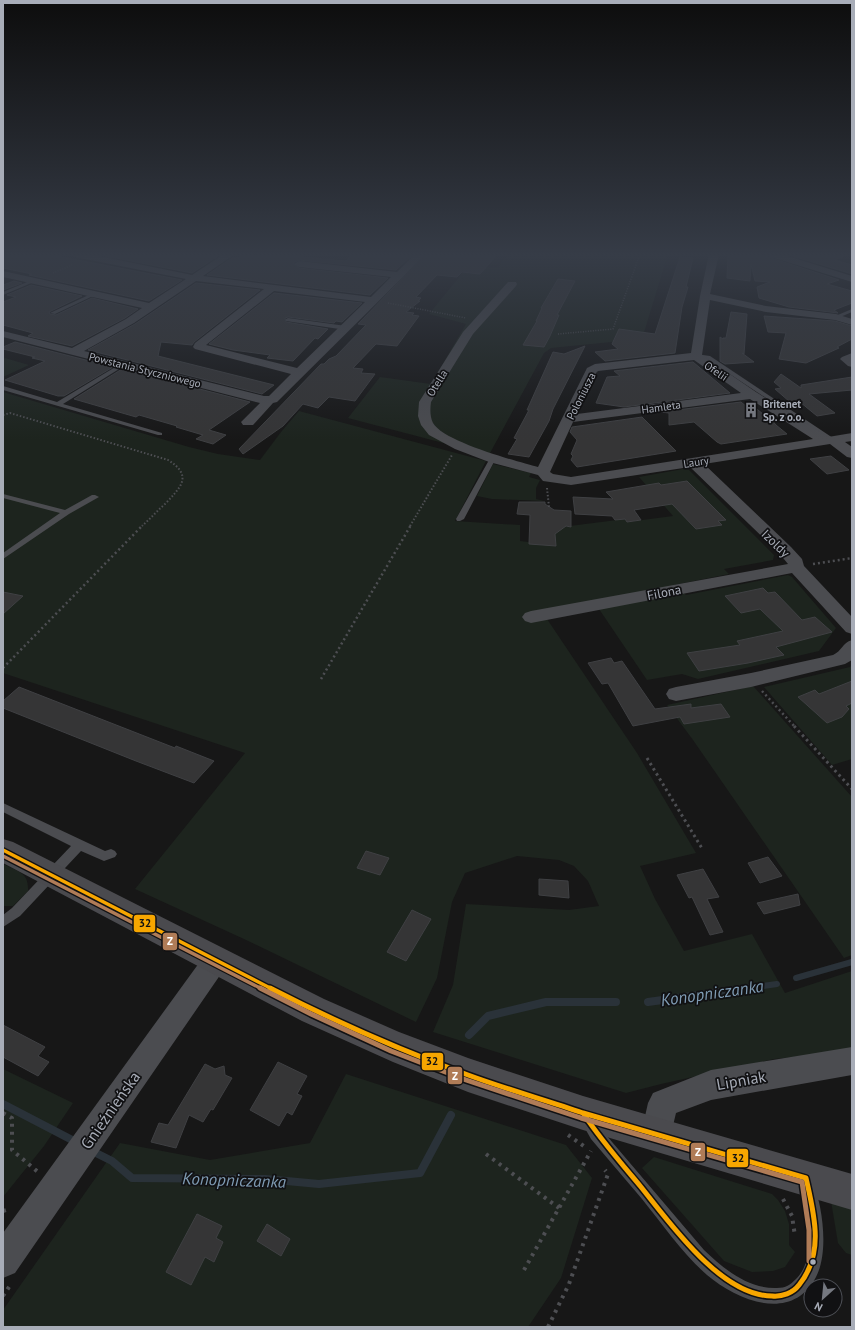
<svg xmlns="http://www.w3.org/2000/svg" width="855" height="1330" font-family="'PT Sans',sans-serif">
<rect width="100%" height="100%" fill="#171717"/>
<path fill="#1d241e" d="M508,254H668L642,339L551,348L544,353L489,455L348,418L380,377L431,384L466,324L429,314L469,265L498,268Z
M5,358L29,365L3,377V359Z
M3,392L189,447L218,454L260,460L281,432L299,411L486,461L455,521L520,525V541L553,545L554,528L625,519L627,522L673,516L639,477L683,469L689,470L774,555L773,560L724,569L729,574L674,585L686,595L788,575L792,577L836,628L819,651L698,679L682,674L647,680L599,609L547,619L637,753L696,853L640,866L655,899L684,951L752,934L785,993L852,971V1061L815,1055L774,1059L661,1084L626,1093L433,1032L453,985L466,904L569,910L599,906L588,881L574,866L559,860L517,856L465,873L452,902L437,978L416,1022L244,939L135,889L245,753L3,673Z
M493,464L531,473L529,477L540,480L536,488V499L544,501L492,499L477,496Z
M852,665V759L832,765L764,687L850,667Z
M753,686L852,797V955L844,958L693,740L667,705Z
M3,864C18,872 29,872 28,891L13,906H3Z
M3,1069L73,1103L44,1146L3,1197Z
M346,1074L566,1145L592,1178L561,1278L528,1327H3V1310L120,1143L210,1160L310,1143Z
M654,1157L772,1194L778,1200L785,1211L789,1224V1245L795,1252L785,1267L773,1271L752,1272L724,1261L642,1168Z
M831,1201L846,1204L852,1210V1255L846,1253L838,1243Z"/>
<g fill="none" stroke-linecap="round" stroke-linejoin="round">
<path stroke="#2a3239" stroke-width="6" d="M796,978L852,962
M742,989L777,984"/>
<path stroke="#2a3239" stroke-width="8" d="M648,1002L749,988
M469,1035L488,1016L546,1002H616
M3,1104L76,1142
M92,1151L112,1161L132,1178L265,1179L319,1184L420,1173L451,1115"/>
</g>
<path fill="#353536" stroke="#3f4043" d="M3,254H46L182,280L149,301L29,275L32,274L3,268Z
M110,254H199L218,256L192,273L106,256Z
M245,254H270L346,261L353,254H413L396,270L299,260L293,263L299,268L388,278L370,295L207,275L232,258H239Z
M426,254H498L480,274L462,272L457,277L437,275L416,297L421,298L418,301H420L406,312L414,313L412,315L419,316L397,346L376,344L353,368L363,369L361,373L375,374L355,401L329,397L318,408L303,404L283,426L243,454L239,449L321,364H324L329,359L336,356L366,325L358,324Z
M734,254H765L768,257L839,280L827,284L852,291V303L834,310L838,313L789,307L759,298L757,287L770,282L755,281L751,264L750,281L727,278L728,256Z
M786,254H848L835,260L852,265V274Z
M680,257L693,258L686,287H688L682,307L675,353L605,361L595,352L618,349L612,344L619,329L655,334Z
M558,279L575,281L557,315H559L550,336L544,347L523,345L537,321H536L542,308H541Z
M14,281L22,283L3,290V285Z
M196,283L260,290L194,342L192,345L161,342L158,356L274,385L262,394L88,350L135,324Z
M31,285L82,296L49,312L50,314L56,315L92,298L138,309L125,318L72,346L28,336L33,333L3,325V302L16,297L7,295Z
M274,293L362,303L342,322L336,321L334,323L288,317L285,318L286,322L328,329L318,339L315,338L293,361L267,358L270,355L233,350L209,344Z
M731,312L747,314L744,354L742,353L754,362L725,364L720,361V337L723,339V338H726Z
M764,316L835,321L852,326V339L837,347L839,348L806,363L779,359L786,333L768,332Z
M15,342L113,367L64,396H58L5,380L45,361L32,358L35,357L3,349V347Z
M585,346L553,409L549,421L529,457L508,454L517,439L514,438L529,410H527L553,352L564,354Z
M693,362L730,393L624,407L596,403L607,377L620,376L614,371Z
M122,369L250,402L209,430L226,435L213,444L196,439L203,435L176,427L177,426L139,415L136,417L74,399Z
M781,374L801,388V385L852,377V390L809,394L835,413L817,416L800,402H790L775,389L781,388L774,382Z
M741,402L747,407L753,406L763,414L766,413L776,425L787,434L721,444L717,442L694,422L669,425V413L661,412Z
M642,417L676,451L577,467L571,460L573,456L571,454L577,440L570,432L572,427Z
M831,456L849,470L827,474L810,459Z
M687,481L726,520L718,521L722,525L696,529L672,504L634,510L641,520L627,522L625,519L615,520L612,516L575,514L573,497L613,499L606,492L659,483L661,485Z
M519,502H545V504L554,510L571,511V527L566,526L555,534L556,546L529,544L530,515L517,514Z
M763,588L768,593L775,592L802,620L815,617L832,632L776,647L784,655L748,663L699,671L687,653L740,645L737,641L783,631L760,609L741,613L725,596Z
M3,592L23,596L3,614Z
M611,658L614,663L622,661L655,709L691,704V708L721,704L730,717L684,724L680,717L633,726L608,683L602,684L588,663Z
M852,681V703L846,706L849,709L842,717L827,723L798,697L815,690L819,694Z
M19,687L175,748L176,746L214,761L194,783L136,761L3,708V701Z
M366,851L389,858L380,875L357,868Z
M768,857L782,876L760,883L748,863Z
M703,869L719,897L707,899L723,932L710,935L692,897L689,898L677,875Z
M539,879L568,881L569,898L539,895Z
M798,894L800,905L764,914L757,903Z
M412,910L431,919L406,961L387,952Z
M3,1025L45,1047L38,1056L49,1062L38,1076L3,1057Z
M278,1062L307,1076L297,1094L302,1096L292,1115L287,1112L279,1126L250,1110Z
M205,1064L215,1069L224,1066L225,1075L232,1078L213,1110L211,1109L203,1122L189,1115L176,1148L151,1142L159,1123L168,1125Z
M197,1214L222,1226L216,1238L223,1242L214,1262L205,1257L191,1285L166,1272Z
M267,1224L290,1239L281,1256L257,1241Z"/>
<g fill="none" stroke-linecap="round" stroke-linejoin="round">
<path stroke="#4d4e52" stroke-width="1.5" stroke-dasharray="1 1.5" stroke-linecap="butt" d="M53,273L72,265
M388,303L466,318
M558,334L613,329L640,254"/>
<path stroke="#4d4e52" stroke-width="2" stroke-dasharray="1.5 2" stroke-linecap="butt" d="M3,415L10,413L168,460C194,476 180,488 165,504C157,511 150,519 142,526
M547,488L549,507
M410,526L452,455"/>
<path stroke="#4d4e52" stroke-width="2.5" stroke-dasharray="2 3" stroke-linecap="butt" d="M813,564L852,558
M3,668L143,525
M321,679L411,525
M762,691L795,727"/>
<path stroke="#4d4e52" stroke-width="3" stroke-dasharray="2.5 3.5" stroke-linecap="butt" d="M794,726L852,789
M647,758L703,850"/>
<path stroke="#4d4e52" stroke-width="4" stroke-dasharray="3 5" stroke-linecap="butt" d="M3,1113L12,1118V1150L38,1172
M568,1135L585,1147
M486,1154L559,1208
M783,1199L792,1216L795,1236
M3,1211L10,1209
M524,1270L591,1151
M3,1296L11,1284
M548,1327L569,1284L608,1174L605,1170"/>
<path fill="#4b4c50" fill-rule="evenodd" d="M32,280L36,281L3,295V292Z
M93,293L97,294L55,314L50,313Z
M852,309V312L838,318L833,317Z
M288,318L346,326L349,328L346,330L286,321V319Z
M696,354L710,356L836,440L831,441L707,359L694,357V355Z
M122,363L127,364L63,404L162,433V435H158L3,390V386L57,402Z
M492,458L495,460L464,519L460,521H457L456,519L489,460Z
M3,494L65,510L92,495H95L99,497L69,514L3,559V553L60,513L3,498Z
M3,803L105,851L111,849L115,851L117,854L115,857L104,861L81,851L20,916L3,927V915L12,908L71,846L3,812Z
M589,1116L594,1118L601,1129L704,1250C724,1269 748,1289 777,1288C786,1288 790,1285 796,1279C815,1260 808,1227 803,1203C802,1195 799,1188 802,1180L807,1178L812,1180C823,1206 829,1252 816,1277C792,1323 738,1301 707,1275C682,1253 663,1225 642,1199C625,1179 608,1159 591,1139L582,1123L584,1118Z"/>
<path fill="#4b4c50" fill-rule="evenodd" d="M70,254H89L192,275L224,254H235L203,276L371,297L391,277L299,267L294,264L299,261L397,272L415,254H425L403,277L277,402L273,403L253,425H243L241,422L260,403L3,337V331L72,348L126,319L142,308L3,277V271L149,303L186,279L75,257ZM196,281L264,289L195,343L193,347L195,349L291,374L269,396H264L84,351L134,323ZM274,291L365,302L297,368L206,345Z
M709,254H719L710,294L766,306L836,314L852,319V325L835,320L766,312L710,300L702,355L756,392L828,437L852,433V441L845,442L852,447V458L847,457L830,444L704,464L791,547L802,559L804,566L852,617V634L846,632L792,573L531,623L525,621L522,617L525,613L531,611L788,564L779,553L690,467L571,485L543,481L538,475L489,462L455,449L429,435L421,425L418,416L419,402L463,332L508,282H516L517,284L516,286L473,334L431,402C430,409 430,417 433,423C444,442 516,461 538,467L587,368L595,364L691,353L700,296ZM694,360L741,393L577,414L596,373L598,371ZM750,399L813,439L571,477L553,474L550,472L573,422Z
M766,254H781L852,276V282L768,256Z
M852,353V367L848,366L840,359L842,357Z
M852,640V660L845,664L751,687L676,701L669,699L666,694L669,689L676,687L751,673L833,655C842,651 842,643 852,640Z
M216,948L225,952L229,960L225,968L15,1273L3,1278V1233L207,952Z
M852,1047V1075L711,1100L676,1113L671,1134L667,1145L656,1149L645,1145L641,1134L648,1103L653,1093L711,1070Z"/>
<path fill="#4a4a4e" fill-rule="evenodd" d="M3,839L13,842L324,999L399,1032L468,1058L583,1096L852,1174V1210L583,1130L468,1092L393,1062L302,1021L3,863Z"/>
<g stroke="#111113" stroke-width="6">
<path id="bus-1-far1" d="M3,850L272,989"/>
</g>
<g stroke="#111113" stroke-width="8">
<path id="bus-1" d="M270,988C334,1021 400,1050 468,1075C506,1089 545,1100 583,1113
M583,1113L806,1178C814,1214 825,1253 799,1285C793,1293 782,1297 772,1296C721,1296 670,1223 641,1187C621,1163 600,1139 583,1113Z"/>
</g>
<g stroke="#111113" stroke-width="6">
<path id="bus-2-far1" d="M3,856L262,989"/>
</g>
<g stroke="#111113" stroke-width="8">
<path id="bus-2" d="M260,988L311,1014L391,1051L466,1080L581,1118L802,1182L809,1230V1261"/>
</g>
<use href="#bus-1-far1" stroke="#f7a600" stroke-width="3.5"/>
<use href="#bus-1" stroke="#f7a600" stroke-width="5"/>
<use href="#bus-2-far1" stroke="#b07c57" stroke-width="3.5"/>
<use href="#bus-2" stroke="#b07c57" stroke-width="5"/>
</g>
<linearGradient id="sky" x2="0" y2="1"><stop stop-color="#0d0d0d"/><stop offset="0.58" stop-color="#363c47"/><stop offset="1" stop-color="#363c47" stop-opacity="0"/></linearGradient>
<rect width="855" height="440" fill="url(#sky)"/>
<defs>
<g id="building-bare" transform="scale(1.2)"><path d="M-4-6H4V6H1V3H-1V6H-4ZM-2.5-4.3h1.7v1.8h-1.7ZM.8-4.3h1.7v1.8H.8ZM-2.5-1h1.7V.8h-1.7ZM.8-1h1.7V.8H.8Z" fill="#757880" stroke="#111113" stroke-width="2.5" paint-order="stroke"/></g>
</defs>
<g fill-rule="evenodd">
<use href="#building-bare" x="751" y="410"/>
</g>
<circle fill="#a8adb8" stroke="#111113" stroke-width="1.5" cx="813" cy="1262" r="3.5"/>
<g text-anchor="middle" stroke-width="3.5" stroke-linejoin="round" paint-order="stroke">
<g font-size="11" fill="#a8adb8" stroke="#111113">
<text transform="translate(145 370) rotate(14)" y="4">Powstania Styczniowego</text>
<text transform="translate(716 371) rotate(34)" y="4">Ofelii</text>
<text transform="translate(437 383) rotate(-58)" y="4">Otella</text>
<text transform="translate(581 396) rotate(-63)" y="4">Poloniusza</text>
<text transform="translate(661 407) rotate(-8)" y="4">Hamleta</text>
<text transform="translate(696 462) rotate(-9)" y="4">Laury</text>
</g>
<g font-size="11" font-weight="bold" fill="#a8adb8" stroke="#111113" text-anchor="start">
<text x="763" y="408">Britenet<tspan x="763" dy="13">Sp. z o.o.</tspan></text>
</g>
<g font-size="13" fill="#a8adb8" stroke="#111113">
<text transform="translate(776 543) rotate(44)" y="5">Izoldy</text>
<text transform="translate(664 592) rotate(-11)" y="5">Filona</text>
</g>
<g font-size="16" fill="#a8adb8" stroke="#111113">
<text transform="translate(741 1080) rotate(-10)" y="6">Lipniak</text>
<text transform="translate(110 1110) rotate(-55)" y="6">Gnieźnieńska</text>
</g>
<g font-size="17" font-style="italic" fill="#7f9bb3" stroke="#111113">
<text transform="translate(712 993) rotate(-8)" y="6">Konopniczanka</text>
<text transform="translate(234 1180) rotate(2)" y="6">Konopniczanka</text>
</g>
</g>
<g stroke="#111113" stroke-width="1.5">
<rect x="133" y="914" width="23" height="19" rx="4" fill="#f7a600"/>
<rect x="162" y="932" width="16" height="19" rx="4" fill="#b07c57"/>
<rect x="421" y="1052" width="23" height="19" rx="4" fill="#f7a600"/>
<rect x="447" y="1066" width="16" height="19" rx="4" fill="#b07c57"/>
<rect x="690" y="1142" width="16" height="20" rx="4" fill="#b07c57"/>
<rect x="726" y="1148" width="23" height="20" rx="4" fill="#f7a600"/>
</g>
<g font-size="11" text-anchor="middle" font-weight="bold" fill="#fff">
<text x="170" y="945">Z</text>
<text x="455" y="1080">Z</text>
<text x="698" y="1156">Z</text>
</g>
<g font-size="11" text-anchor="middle" font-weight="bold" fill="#111">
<text x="145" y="927">32</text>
<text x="432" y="1065">32</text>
<text x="738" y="1162">32</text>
</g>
<rect width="855" height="1330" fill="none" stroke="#a8adb8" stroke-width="8"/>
<g transform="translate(823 1298) rotate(207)"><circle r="19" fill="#111113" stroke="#4d4f55"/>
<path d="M0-3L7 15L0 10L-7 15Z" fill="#757880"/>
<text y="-6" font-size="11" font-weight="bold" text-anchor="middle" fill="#a8adb8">N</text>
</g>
</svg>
